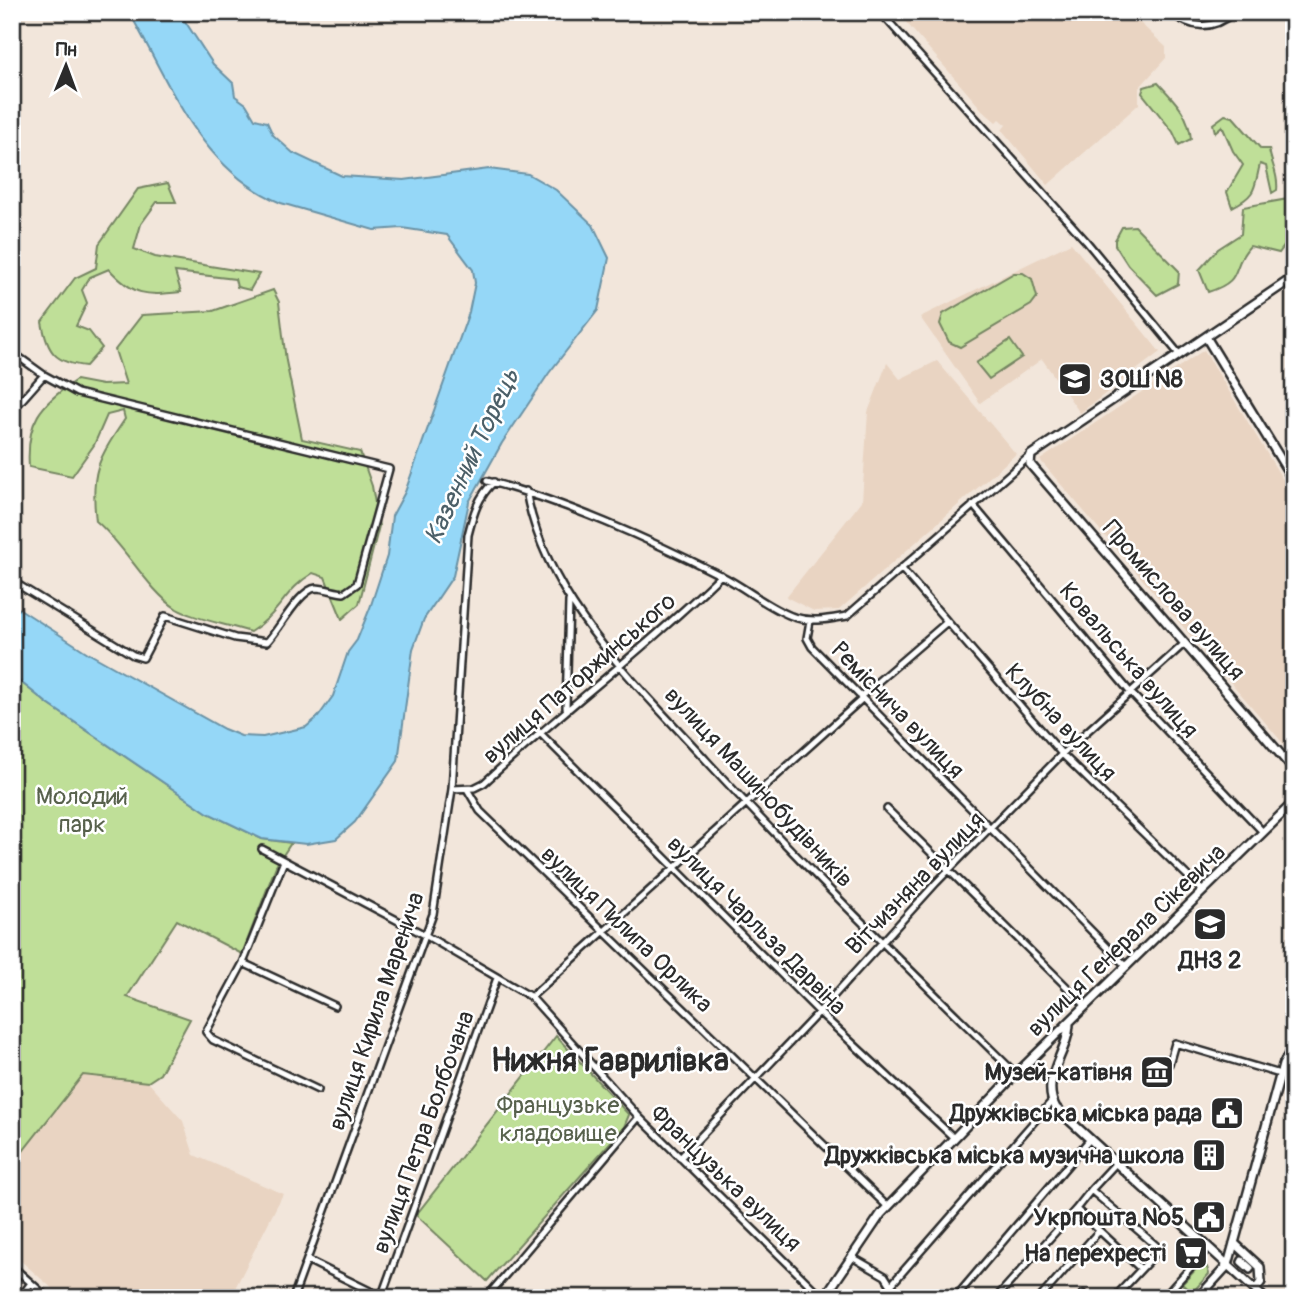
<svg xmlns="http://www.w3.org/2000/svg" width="1306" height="1310" font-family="Pangolin,sans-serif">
<rect width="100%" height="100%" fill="#f2e6db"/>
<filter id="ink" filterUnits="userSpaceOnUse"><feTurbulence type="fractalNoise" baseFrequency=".0143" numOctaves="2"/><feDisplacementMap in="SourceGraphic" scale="14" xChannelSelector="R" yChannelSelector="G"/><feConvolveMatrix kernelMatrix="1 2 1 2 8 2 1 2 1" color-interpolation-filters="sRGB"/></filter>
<g filter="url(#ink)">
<path fill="#e9d4c2" d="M897,12H1128L1166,47V58L1139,88V104L1048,185L1002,130L1006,125L999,119L996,122L984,112Z
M1071,243L1160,352L1080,413L1042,359L980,403L920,317Z
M1204,350L1294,498V756L1040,460Z
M937,361L1016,454L839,610L814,611L786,597L862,501L868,412L887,363L900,379Z
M83,1075L148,1082L183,1121L194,1155L283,1194L230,1298H63L12,1253V1165Z"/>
<path fill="#bfdf98" stroke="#758562" stroke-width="2" d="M1158,83C1175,101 1189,114 1191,139L1179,145L1173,132L1142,93L1144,87Z
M1225,115L1233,117L1261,149H1269C1271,164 1279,175 1277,190L1272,193L1266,166L1260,164C1254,188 1257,195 1232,207L1227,192L1243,165L1233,151L1222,126L1215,132L1213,124Z
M168,183L176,202H157L141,224L134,249L155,257L259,274L250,290L237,287L235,279L175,272L181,292C145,296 134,296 109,269L90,277L82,290L87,303L76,326L89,331L102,348L86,366C55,363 47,352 42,322L75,278L96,268L99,244L138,189Z
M1288,199L1294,233L1279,253L1250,246C1229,268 1246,280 1208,292L1199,270L1218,249L1241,234L1243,207Z
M1135,226L1179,271L1178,284L1157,295L1128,265L1115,245V240L1122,227Z
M1014,273H1023L1032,279L1037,297L1031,305L960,347L949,342L940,324L943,314Z
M273,290L279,302L286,361L302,439L360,452L372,486L379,526L359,604L342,619L325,577L313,573C284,590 280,614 250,632C230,625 194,619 177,609C148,591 124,544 96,521C90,472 98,459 125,419L123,411L107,415L94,445L72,476L29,467C26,421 40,405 76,380L102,385L126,384L115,350L142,315L213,311Z
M1010,340L1022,357L989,379L976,363Z
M12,675L48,704L208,813L262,839L291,843L276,866L242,954L177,920L127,997L190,1019L160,1074L148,1082L83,1075L12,1165Z
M556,1036L629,1115L624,1127L487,1281L416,1215Z
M1200,1265L1207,1267L1209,1274L1192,1293L1182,1284Z"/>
<path fill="#95d7f7" stroke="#6b92a5" stroke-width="2" d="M129,12H179L213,64L233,83L235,96L246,104L255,119L267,122L273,135L293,153L342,176L404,180L489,169L528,174L556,190L593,225L609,258L598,310L549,373L502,443L469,502L453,576L424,619L413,649L398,761L355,822L336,839L306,844L262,839L208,813L48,704L12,675V604L88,653L224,729L241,736L263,737L306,727L318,717L333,696L348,652L357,640L370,608L387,556L392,516L405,492L469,312L475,283L473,270L447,235L402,228L374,230L281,203C199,169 170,83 129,12Z"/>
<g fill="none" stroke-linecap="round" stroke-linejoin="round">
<g stroke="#2b2b2b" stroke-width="10">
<path id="street" d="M880,12L1086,241L1179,354
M1170,12C1192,29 1212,31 1234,12
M1289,12L1294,19
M12,352L44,375L77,393L389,469L357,584L344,593C335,592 324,588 316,588C300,589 279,630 267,642L235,638L165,616L143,658L133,655L12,581
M12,411L44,375
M487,481C561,500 651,540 720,575C745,587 768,608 794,617C813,623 829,619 847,616L1031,455
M526,491C546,601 634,681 706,760C806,869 911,971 1016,1074
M973,505L1130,692L1263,832
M901,568L1062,754L1203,891
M810,621L807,638L812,647L1126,966
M860,697L947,622
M566,708L569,601
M539,732L819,1012L954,1138
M452,789L474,788L484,783C561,712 645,649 721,575
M467,789L480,811L888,1207
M887,809L1086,1006
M262,849L425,935L531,997L639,1117L823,1298
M284,861L243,963L335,1006
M243,963L206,1032L213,1040L318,1090
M531,997L862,699
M1169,1064L1175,1043L1280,1074
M680,1158L819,1012L936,883L1062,754L1185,643
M1091,1190L1076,1209L1141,1269
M852,1257L885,1276L899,1298
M307,1260L384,1298
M1242,1260L1251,1268L1250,1270L1241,1262Z
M12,1266L48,1298
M892,1284L1052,1101
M960,1292L1090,1139
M20,1298L31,1283
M293,1298L433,914L452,789L468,535C473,515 478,496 494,482
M381,1298L497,978
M486,1298L639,1117
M954,1298L960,1292L966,1298
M996,1298L1076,1209
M1040,1298L1099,1231
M1079,1298L1083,1294
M1114,1298L1160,1249L1091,1190L1116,1163
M1163,1298L1209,1247"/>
</g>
<g stroke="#2b2b2b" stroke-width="12">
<path id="secondary" d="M1294,277L1031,455L1030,464L1294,770
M1206,337L1294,481
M1069,1023C1069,1052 1039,1079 1056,1108L1264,1298
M1234,1243L1260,1267L1261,1282L1255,1290
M824,1298L881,1214L1011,1079L1294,802
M1198,1298L1228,1265L1283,1065L1294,1045"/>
</g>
<use href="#street" stroke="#fff" stroke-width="5"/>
<use href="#secondary" stroke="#fff" stroke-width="7"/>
</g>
</g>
<defs>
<g id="school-square" transform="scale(1.75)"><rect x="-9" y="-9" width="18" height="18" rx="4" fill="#2b2b2b" stroke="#fff"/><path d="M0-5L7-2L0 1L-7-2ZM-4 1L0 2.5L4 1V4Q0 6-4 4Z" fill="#fff"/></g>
<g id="museum-square" transform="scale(1.75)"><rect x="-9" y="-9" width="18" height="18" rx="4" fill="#2b2b2b" stroke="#fff"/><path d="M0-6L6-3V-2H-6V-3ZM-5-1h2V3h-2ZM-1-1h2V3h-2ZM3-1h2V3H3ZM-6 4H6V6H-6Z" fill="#fff"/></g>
<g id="civic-square" transform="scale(1.75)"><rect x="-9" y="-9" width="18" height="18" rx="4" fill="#2b2b2b" stroke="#fff"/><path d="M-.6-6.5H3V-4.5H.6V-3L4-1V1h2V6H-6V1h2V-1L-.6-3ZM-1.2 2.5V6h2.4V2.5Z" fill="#fff"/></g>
<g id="building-square" transform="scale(1.75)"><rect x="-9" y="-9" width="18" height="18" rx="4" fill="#2b2b2b" stroke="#fff"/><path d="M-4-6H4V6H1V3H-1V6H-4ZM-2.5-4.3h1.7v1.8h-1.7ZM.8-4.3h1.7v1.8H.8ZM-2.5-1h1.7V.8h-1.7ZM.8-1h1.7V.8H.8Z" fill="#fff"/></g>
<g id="supermarket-square" transform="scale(1.75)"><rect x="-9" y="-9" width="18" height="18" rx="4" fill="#2b2b2b" stroke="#fff"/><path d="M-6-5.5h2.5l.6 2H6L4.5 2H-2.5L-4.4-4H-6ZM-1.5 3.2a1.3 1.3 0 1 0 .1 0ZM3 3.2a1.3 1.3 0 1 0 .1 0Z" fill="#fff"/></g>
</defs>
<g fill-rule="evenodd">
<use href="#school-square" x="1075" y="379"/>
<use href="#school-square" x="1210" y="924"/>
<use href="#museum-square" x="1157" y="1072"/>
<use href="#civic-square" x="1227" y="1113"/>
<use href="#building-square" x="1209" y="1155"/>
<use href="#civic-square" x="1209" y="1217"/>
<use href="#supermarket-square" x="1191" y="1253"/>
</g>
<g text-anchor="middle" stroke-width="5" stroke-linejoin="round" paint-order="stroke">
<g font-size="24" font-weight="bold" fill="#2b2b2b" stroke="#fff" text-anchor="end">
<text x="1100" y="387" text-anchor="start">ЗОШ N8</text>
<text x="1210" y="968" text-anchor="middle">ДНЗ 2</text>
<text x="1132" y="1080">Музей-катівня</text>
<text x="1202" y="1121">Дружківська міська рада</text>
<text x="1184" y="1163">Дружківська міська музична школа</text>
<text x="1184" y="1225">Укрпошта №5</text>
<text x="1166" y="1261">На перехресті</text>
</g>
<g font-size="24" fill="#2b2b2b" stroke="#fff">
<text transform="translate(1174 600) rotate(49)" y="8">Промислова вулиця</text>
<text transform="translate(1129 660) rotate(49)" y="8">Ковальська вулиця</text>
<text transform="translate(579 678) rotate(-41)" y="8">вулиця Паторжинського</text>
<text transform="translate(898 710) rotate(46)" y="8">Реміснича вулиця</text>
<text transform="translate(1061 722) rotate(47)" y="8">Клубна вулиця</text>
<text transform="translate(759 787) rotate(47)" y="8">вулиця Машинобудівників</text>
<text transform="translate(915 883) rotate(-46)" y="8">Вітчизняна вулиця</text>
<text transform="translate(757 925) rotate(45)" y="8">вулиця Чарльза Дарвіна</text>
<text transform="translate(627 929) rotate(44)" y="8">вулиця Пилипа Орлика</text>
<text transform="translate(1126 940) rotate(-44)" y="8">вулиця Генерала Сікевича</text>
<text transform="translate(376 1011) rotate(-71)" y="8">вулиця Кирила Маренича</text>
<text transform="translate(423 1132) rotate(-70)" y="8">вулиця Петра Болбочана</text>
<text transform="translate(726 1178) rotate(44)" y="8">Французька вулиця</text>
</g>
<g font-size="24" fill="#57614c" stroke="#fff">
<text x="82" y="804">Молодий<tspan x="82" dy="28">парк</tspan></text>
<text x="558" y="1113">Французьке<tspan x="558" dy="28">кладовище</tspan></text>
</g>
<g font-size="26" font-style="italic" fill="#4b5f68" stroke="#fff">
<text transform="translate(471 456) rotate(-65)" y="9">Казенний Торець</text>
</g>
<g font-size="32" font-weight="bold" fill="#2b2b2b" stroke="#fff">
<text x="610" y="1071">Нижня Гаврилівка</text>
</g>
</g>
<rect width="1306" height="1310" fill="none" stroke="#fff" stroke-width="42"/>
<rect x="21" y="21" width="1264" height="1268" fill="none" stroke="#2b2b2b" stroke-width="2.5" filter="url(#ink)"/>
<g transform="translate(66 66) rotate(1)" stroke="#ffffff" stroke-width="5" paint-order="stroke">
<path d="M0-5L12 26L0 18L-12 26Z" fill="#2b2b2b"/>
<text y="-10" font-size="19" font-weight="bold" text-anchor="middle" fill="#2b2b2b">Пн</text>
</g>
</svg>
